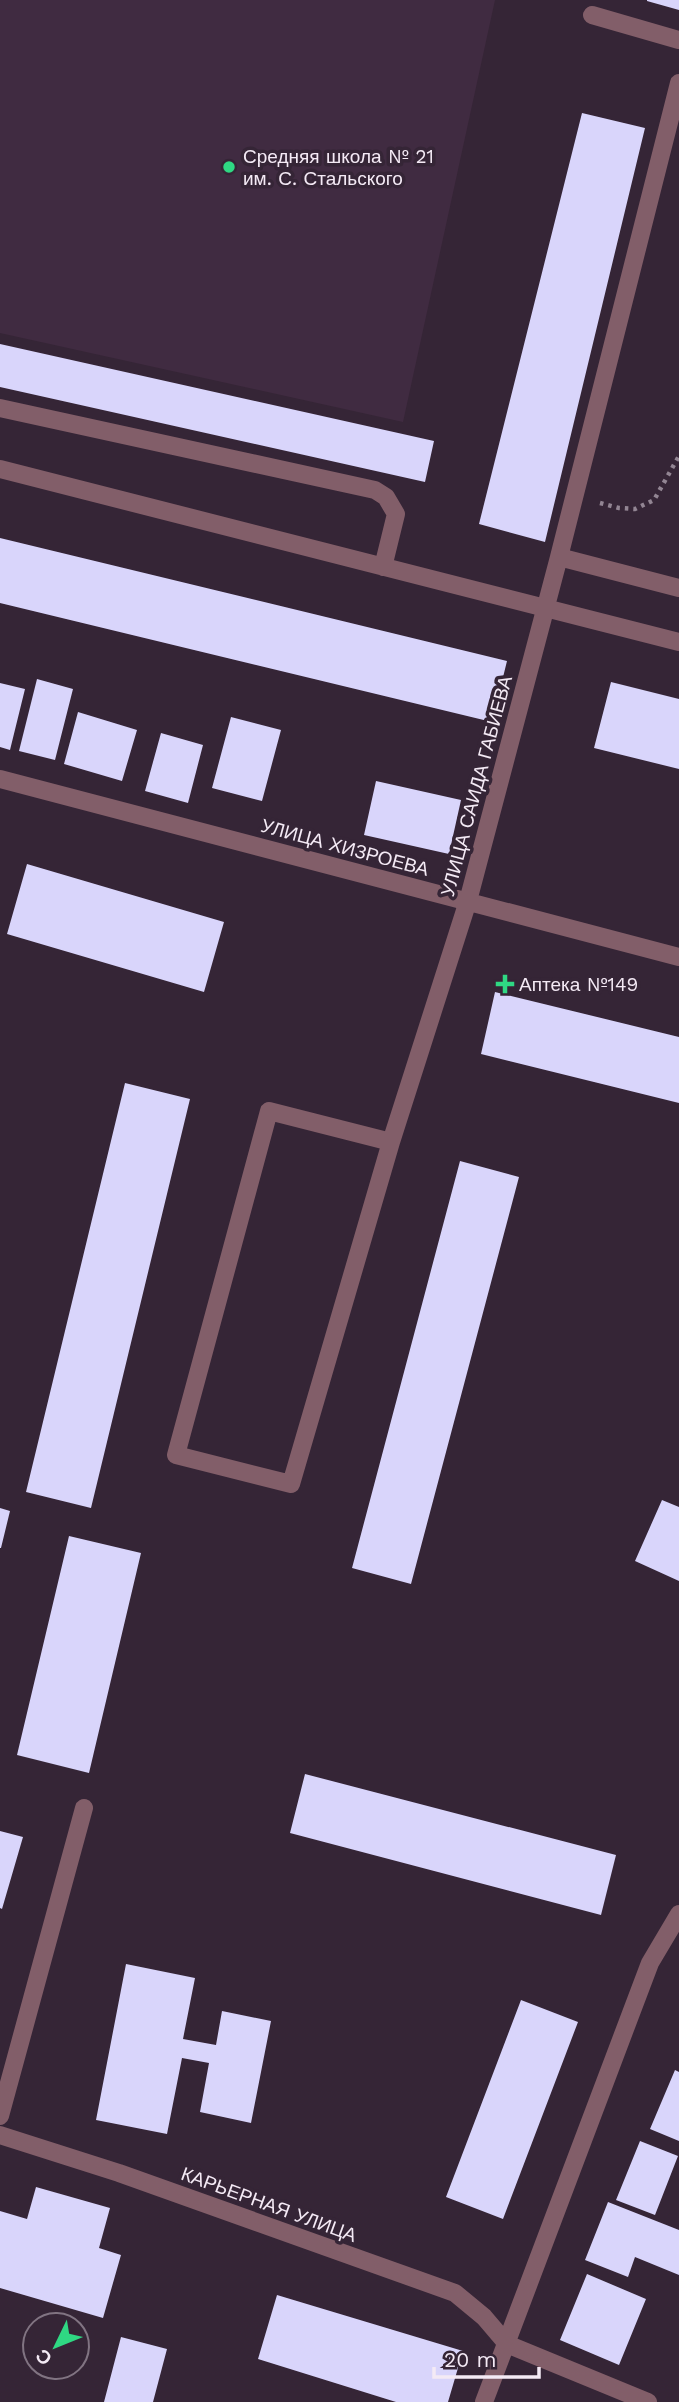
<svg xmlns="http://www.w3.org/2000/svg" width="679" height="2402" font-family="'Work Sans',sans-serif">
<rect width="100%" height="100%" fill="#352536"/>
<path fill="#402b41" d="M0,0H495L403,422L0,333Z"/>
<path fill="#d9d5fb" d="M647,0H679V10L647,1Z
M582,113L645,128L545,542L479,524Z
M0,344L434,441L425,482L0,387Z
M0,538L507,661L492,722L0,603Z
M37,679L73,689L55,760L19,751Z
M611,682L679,699V769L594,748Z
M0,683L25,689L10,750L0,747Z
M78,712L137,730L122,781L64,764Z
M231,717L281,730L262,801L212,788Z
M161,733L203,745L188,803L145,791Z
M376,781L461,800L449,854L364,835Z
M27,864L224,922L204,992L7,934Z
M495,992L679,1037V1103L481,1054Z
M125,1083L190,1099L91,1508L26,1492Z
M460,1161L519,1177L411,1584L352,1568Z
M662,1500L679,1507V1581L635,1561Z
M0,1508L10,1511L1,1548H0Z
M69,1536L141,1553L89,1773L17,1755Z
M305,1774L616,1855L601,1915L290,1833Z
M0,1831L23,1837L2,1909L0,1908Z
M126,1964L195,1978L183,2039L216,2045L222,2011L271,2021L251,2123L200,2112L209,2063L182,2058L167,2134L96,2120Z
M521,2000L578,2022L503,2219L446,2197Z
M675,2070L679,2072V2141L650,2129Z
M640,2141L678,2156L655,2215L616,2200Z
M36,2187L110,2208L99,2248L121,2255L103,2318L0,2288V2211L27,2219Z
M608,2202L679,2230V2275L635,2257L628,2277L585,2260Z
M587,2274L646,2299L619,2365L560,2340Z
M277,2295L463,2351L448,2402H396L258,2359Z
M121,2337L167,2349L153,2402H104Z"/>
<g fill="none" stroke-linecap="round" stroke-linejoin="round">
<path stroke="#928593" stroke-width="4.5" stroke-dasharray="3.5 5" stroke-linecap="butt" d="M600,503L619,508L635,509L654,500L679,456"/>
<path stroke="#825e69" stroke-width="18" d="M592,15L679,40
M0,408L375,490L386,497L396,514L383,567
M0,469L679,642
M559,557L679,83
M0,779L679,957
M391,1142L269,1111L176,1455L291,1484L391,1142L468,901L559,557L679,588
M0,2116L84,1808
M0,2135L119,2173L455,2293L484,2317L507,2344L648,2402
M484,2402L650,1963L679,1914"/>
</g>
<g fill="#2fd883" stroke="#352536" stroke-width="2.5">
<circle cx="229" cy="167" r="7"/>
<path d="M501.5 973.5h7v7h7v7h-7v7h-7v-7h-7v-7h7z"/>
</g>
<g text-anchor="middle" stroke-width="7" stroke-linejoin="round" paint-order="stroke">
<g font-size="19" fill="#f4eaf5" stroke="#352536" text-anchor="start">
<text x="243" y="163">Средняя школа № 21<tspan x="243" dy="22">им. С. Стальского</tspan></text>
<text x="519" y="991">Аптека №149</text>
</g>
<g font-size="19" fill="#f4eaf5" stroke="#352536">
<text transform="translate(476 786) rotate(-75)" y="7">УЛИЦА САИДА ГАБИЕВА</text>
<text transform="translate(345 847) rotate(15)" y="7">УЛИЦА ХИЗРОЕВА</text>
<text transform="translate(269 2204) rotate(20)" y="7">КАРЬЕРНАЯ УЛИЦА</text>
</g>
</g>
<g transform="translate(56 2346) rotate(227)"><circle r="33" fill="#352536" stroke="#817482" stroke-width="2"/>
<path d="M0-5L12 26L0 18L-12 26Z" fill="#2fd883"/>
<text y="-10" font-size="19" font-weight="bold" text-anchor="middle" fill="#f4eaf5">С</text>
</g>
<path d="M434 2367v10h105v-10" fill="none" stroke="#f4eaf5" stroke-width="3.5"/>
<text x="444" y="2367" font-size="21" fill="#f4eaf5" stroke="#352536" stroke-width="5" paint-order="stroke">20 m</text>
</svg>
